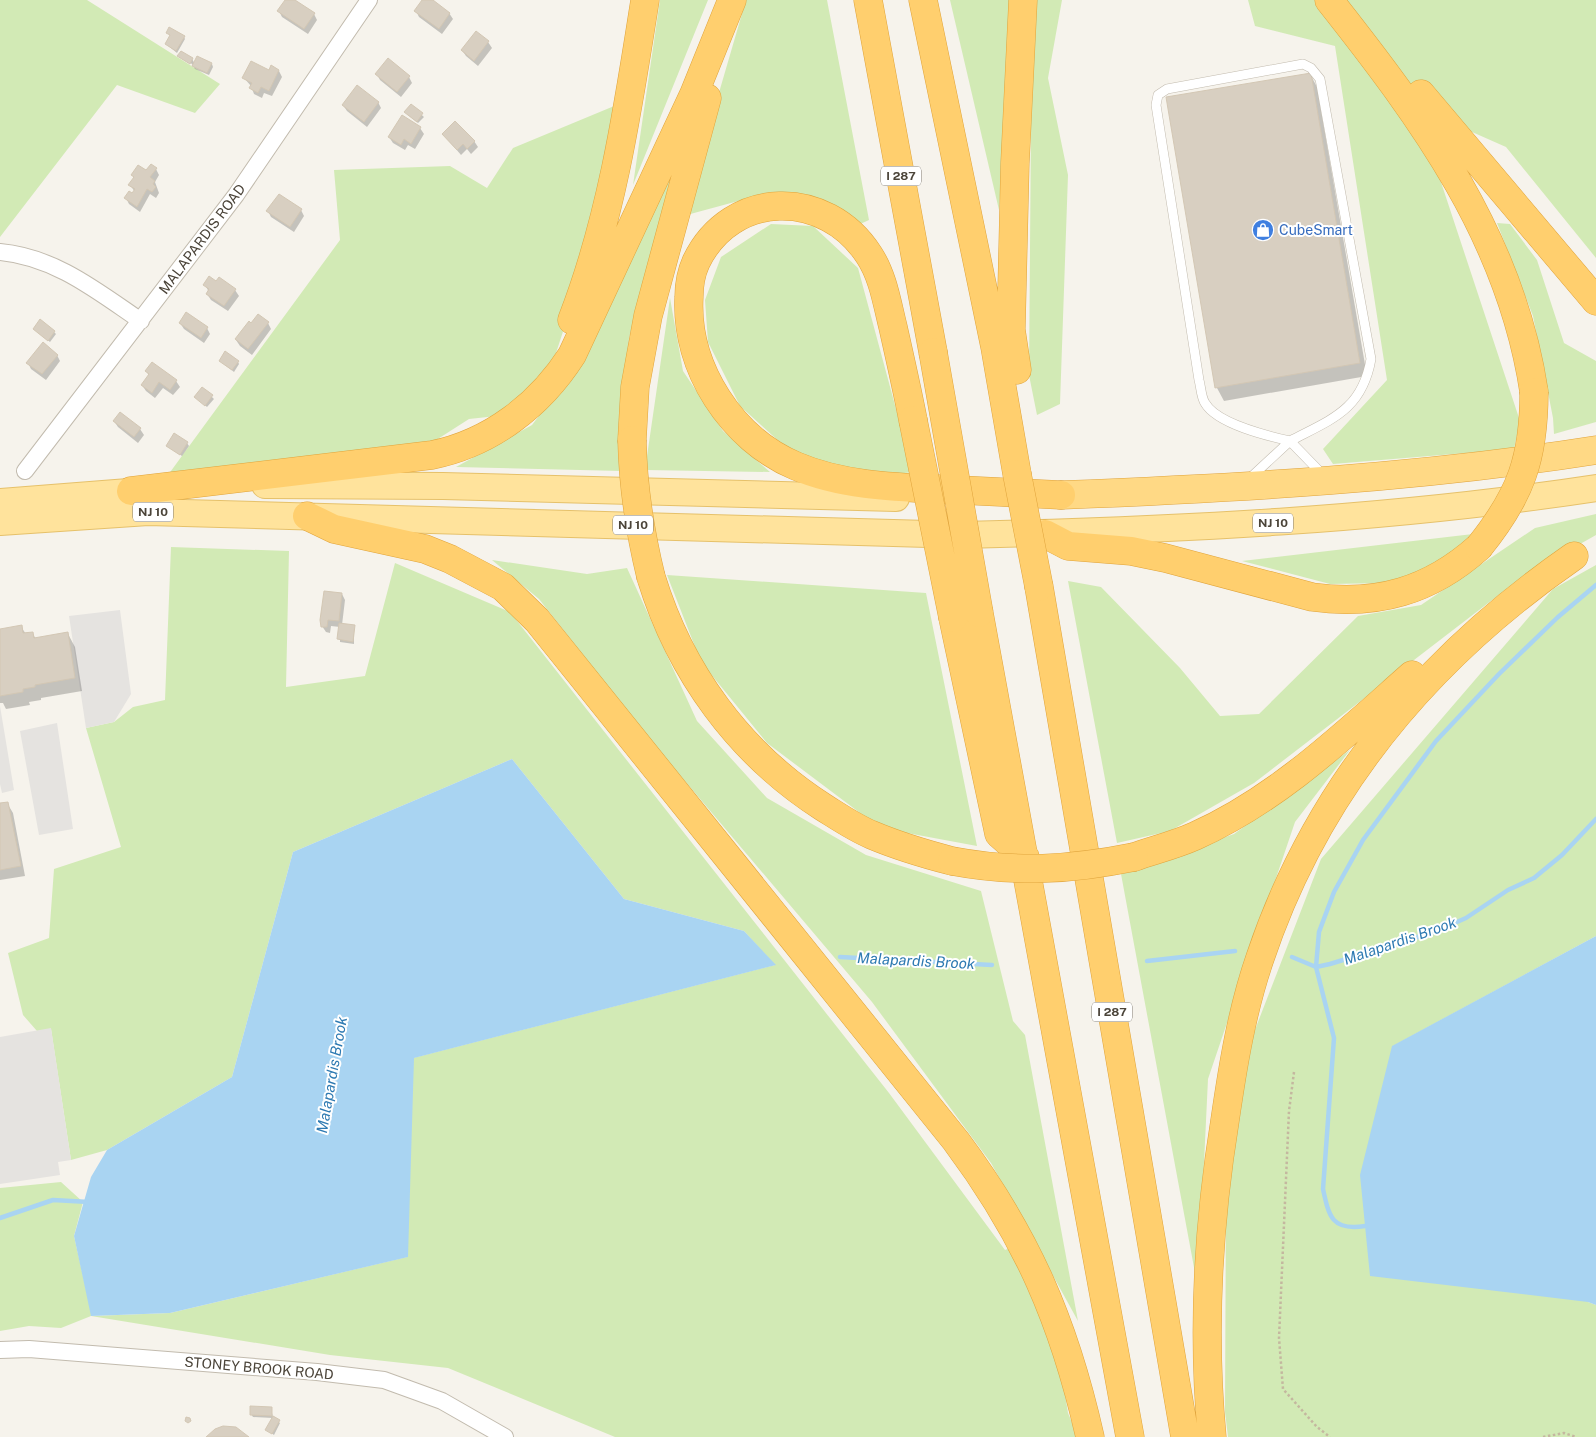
<svg xmlns="http://www.w3.org/2000/svg" width="1596" height="1437" font-family="'Public Sans',sans-serif">
<rect width="100%" height="100%" fill="#f6f3ec"/>
<path fill="#d2eab5" d="M0,0H87L220,84L195,113L117,85L0,237Z
M660,0H708L633,185Z
M746,0H827L869,220L858,225L812,196L742,200L683,216Z
M950,0H1013L999,210Z
M1032,0H1062L1048,78L1068,175L1060,404L1037,415L1029,375Z
M1248,0H1596V258L1506,147L1463,128L1433,158L1520,421L1514,449L1333,464L1323,449L1387,380L1335,46L1255,26Z
M619,104L597,228L555,356L534,389L506,415L469,419L419,451L168,475L340,240L334,170L450,166L487,188L513,148Z
M681,152L629,338L621,471L456,467L532,425L582,359Z
M1497,223L1510,224L1537,260L1564,343L1596,361V422L1554,434L1553,418L1533,316Z
M771,224L813,226L858,268L913,472L890,475L847,472L792,453L740,406L708,342L705,300L721,257Z
M670,298L683,371L723,431L770,472L645,470Z
M1596,514V535L1522,577L1254,783L1170,831L1117,843L1068,581L1101,587L1180,668L1220,716L1259,714L1358,616L1421,605L1535,528Z
M1473,534L1432,571L1388,583L1330,584L1242,561Z
M171,547L289,551L286,687L365,676L395,563L510,612L889,1093L1005,1250L1010,1248L1060,1364L1068,1413L1078,1437H615L448,1368L330,1355L91,1316L61,1328L29,1326L0,1331V1188L61,1182L83,1202L74,1236L92,1316L170,1313L407,1257L413,1058L775,965L744,931L624,899L512,759L293,852L232,1077L107,1150L71,1160L51,1029L37,1031L23,1015L8,953L49,938L54,869L121,847L86,728L114,722L133,707L165,700Z
M492,560L587,574L627,568L697,721L767,798L866,855L981,891L1013,1021L1025,1035L1078,1321L991,1163L872,1002L646,735L539,599Z
M1596,565V936L1393,1046L1588,1302L1596,1305V1437H1228L1225,1412L1226,1192L1246,1053L1321,859L1553,589Z
M667,575L926,593L977,846L880,828L767,743L701,662Z
M1350,750L1295,822L1208,1079L1198,1289L1121,874L1234,834Z"/>
<path fill="#e5e3e0" d="M120,610L131,694L114,722L86,728L69,616Z
M0,706L14,790L2,793L0,784Z
M57,723L73,829L39,835L20,731Z
M51,1028L71,1160L58,1162L60,1175L0,1184V1037Z"/>
<path fill="#a9d4f2" d="M512,759L624,899L744,931L776,965L414,1058L408,1257L170,1313L91,1316L74,1236L91,1177L107,1150L232,1077L293,852Z
M1596,936V1305L1588,1302L1370,1276L1360,1175L1392,1046Z"/>
<path fill="#0003" d="M286,0H293L314,14L317,20L308,34L282,17L279,11Z
M424,0H431L449,13L453,19L442,34L419,17L416,11Z
M168,33L184,37L185,39L177,53L166,44L171,36Z
M488,42L492,48L478,66L466,56L462,50Z
M179,56L192,59L195,64H212L213,67L209,75L195,69L192,64Z
M279,71L282,77L272,96L264,93L262,98L254,94L251,86L244,78Z
M377,74L409,77L412,83L401,97L380,80Z
M1310,74L1317,87L1367,376L1224,401L1217,388L1167,98Z
M378,102L381,108L367,127L347,111L343,105Z
M411,105L424,117L418,123L407,114Z
M420,128L424,134L415,149L408,145L405,150L393,143L389,137Z
M443,134L474,141L478,147L471,154L467,149L461,155Z
M156,169L159,175L155,182L159,193L156,198L150,194L140,212L129,204L126,198L135,192L130,185L134,178L132,175Z
M301,210L304,216L294,232L271,217L268,211Z
M217,282L235,290L239,296L228,311L211,300L207,294L209,292L205,285Z
M180,323L207,328L210,334L204,343L184,329Z
M268,323L271,329L252,355L240,346L236,340Z
M34,329L54,332L56,334L50,342Z
M57,355L60,361L46,380L31,369L28,363Z
M220,361L238,362L239,364L234,372Z
M153,364L176,381L180,387L173,395L163,388L155,398L146,391L142,385L149,376L147,372Z
M203,388L214,399L207,407L196,397Z
M120,414L140,429L144,435L138,443L118,427L114,421Z
M187,443L189,446L182,456L167,446Z
M342,594L345,600L342,625L354,626V644L340,642V627L331,626L330,633L326,632L322,626Z
M21,627L26,634L32,633L36,639L68,634L75,647L82,691L41,698V700L29,702L30,705L6,709L3,703H0V630Z
M7,803L13,813L25,876L0,880V805Z
M271,1409L273,1417L280,1423L274,1435L267,1430L273,1418L253,1417L251,1414Z"/>
<g fill="none" stroke-linecap="round" stroke-linejoin="round">
<path stroke="#a9d4f2" stroke-width="4.5" d="M840,957L992,965
M1292,957L1316,967L1330,964L1434,932L1466,918L1508,890L1534,878L1562,855L1596,819
M1147,961L1235,951
M0,1218L53,1200L89,1202
M1365,1226C1332,1231 1329,1217 1323,1189L1334,1038L1316,967L1319,932L1334,892L1363,840L1436,741L1499,674L1558,617L1596,585"/>
</g>
<path fill="#d8cfc1" stroke="#d3c7b4" d="M285,0H295L315,13L304,29L277,11Z
M422,0H433L450,13L439,29L414,11Z
M169,27L185,36L176,51L165,44L170,35L166,33Z
M476,31L489,41L474,61L461,50Z
M181,51L193,58L190,64L177,56Z
M197,56L212,63L207,73L192,66Z
M388,58L410,76L397,92L375,74Z
M251,61L269,70L271,65L279,70L269,91L261,87L258,93L249,88L252,83L242,78Z
M1311,73L1360,363L1215,388L1166,97Z
M357,85L379,102L364,122L342,105Z
M411,104L423,113L417,122L404,112Z
M402,115L421,127L411,144L404,139L401,145L388,137Z
M455,121L475,141L467,149L463,144L457,150L442,134Z
M151,164L157,168L150,177L155,181L153,184L156,187L152,192L147,189L137,207L124,198L129,191L132,193L135,189L128,185L134,177L131,175L138,165L146,170Z
M279,194L302,209L290,227L266,211Z
M209,276L216,281L219,277L236,289L224,306L206,294L209,289L203,285Z
M186,312L208,327L201,338L179,323Z
M258,314L269,322L248,349L235,339L249,321L251,323Z
M40,319L55,331L48,341L33,329Z
M43,342L58,355L42,374L26,363Z
M225,351L239,361L232,370L219,361Z
M152,362L177,380L170,390L159,382L152,393L141,385L149,374L145,371Z
M202,387L213,395L205,406L194,397Z
M120,412L141,428L134,437L113,421Z
M174,433L188,442L180,455L166,446Z
M324,591L342,593L339,621L328,620L327,627H321L320,620Z
M339,623L355,625L353,642L337,639Z
M22,625L23,633L33,632L34,638L68,632L75,678L35,685V687L23,689V692L0,696V629Z
M8,802L21,866L0,870V803Z
M250,1406L272,1407V1416L250,1415Z
M273,1416L280,1420L272,1434L265,1430Z
M186,1417L190,1418L191,1421L188,1423L185,1421Z
M223,1426L236,1427L249,1437H206L215,1429Z"/>
<g fill="none" stroke-linecap="round" stroke-linejoin="round">
<g stroke="#c2bbae" stroke-width="10">
<path id="service" d="M1303,64L1311,68L1320,79L1371,359C1362,410 1332,419 1290,441C1268,436 1217,424 1205,403C1201,397 1201,387 1199,380L1156,105L1158,95L1167,89Z
M1249,479L1290,441L1324,476"/>
</g>
<g stroke="#c2bbae" stroke-width="18">
<path id="minor" d="M0,252C55,257 97,291 141,321
M25,471L236,195L369,0
M0,1350L29,1349L317,1372L384,1380L442,1401L505,1437"/>
</g>
<g stroke="#e6c16a" stroke-width="28">
<path id="primary" d="M265,485L443,486L896,498
M0,502L154,490
M0,522L148,512L963,535C1175,530 1386,520 1596,488"/>
</g>
<g stroke="#e0a43c" stroke-width="29">
<path id="trunk" d="M1061,495C1240,488 1419,478 1596,450"/>
</g>
<g stroke="#e0a43c" stroke-width="29">
<path id="motorway" d="M868,0L933,352
M923,0L995,347L1017,474
M1329,0C1423,119 1511,238 1534,392
M1421,94L1596,301
M572,320C612,217 628,108 645,0
M1017,370L1011,330L1015,163L1023,0
M913,420C907,389 900,358 893,327C887,303 883,276 869,255C826,188 731,189 696,262C691,273 689,285 689,297C685,368 732,439 796,466C840,485 892,487 939,489C980,491 1020,493 1061,495
M632,440L635,387L648,316L707,98
M131,491L432,455C491,443 540,405 572,355L694,94L732,0
M307,516L334,529L425,549L450,559L503,587L537,620L956,1141C1027,1236 1064,1322 1090,1437
M1045,534L1068,546L1131,551L1165,558L1312,597C1377,606 1430,591 1479,547
M651,577C680,672 739,753 823,807C839,817 855,828 872,835C898,846 925,854 952,861
M1039,587L1185,1437
M979,613L1130,1437
M953,618L999,834L1025,857
M1134,857C1154,850 1175,845 1195,836C1278,799 1345,734 1412,675
M1212,1437C1202,1331 1208,1225 1225,1120C1233,1065 1242,1010 1260,958C1317,788 1428,657 1574,556"/>
</g>
<path stroke="#c4b79f" stroke-width="2.5" stroke-dasharray="2.5 2.5" stroke-linecap="butt" d="M1294,1072L1289,1111L1279,1338L1283,1389L1317,1427L1330,1437
M1543,1437L1564,1433L1576,1437"/>
<use href="#service" stroke="#fff" stroke-width="9"/>
<use href="#minor" stroke="#fff" stroke-width="16"/>
<use href="#primary" stroke="#ffe39c" stroke-width="26"/>
<use href="#trunk" stroke="#ffd985" stroke-width="28"/>
<use href="#motorway" stroke="#ffcf6e" stroke-width="28"/>
<g stroke="#e0a43c" stroke-width="29" stroke-linecap="butt">
<path id="motorway-bridge" d="M933,352L979,613
M913,420L953,618
M632,440C633,487 640,532 651,577
M1017,474L1039,587
M1479,547C1521,495 1534,458 1534,392
M952,861C1016,873 1070,870 1134,857"/>
</g>
<use href="#motorway-bridge" stroke="#ffcf6e" stroke-width="28"/>
</g>
<defs>
<g id="shop-disc" transform="scale(1.125)"><circle r="9.5" fill="#3f7fe0" stroke="#fff"/><path d="M-5-2.5h2.3a2.7 3.5 0 0 1 5.4 0H5L5.5 6h-11ZM-1.5-2.5h3a1.5 2.3 0 0 0-3 0Z" fill="#fff"/></g>
</defs>
<g fill-rule="evenodd">
<use href="#shop-disc" x="1263" y="230"/>
</g>
<g text-anchor="middle" stroke-width="4" stroke-linejoin="round" paint-order="stroke">
<g fill="#fff" stroke="#817c74" stroke-width="1">
<rect x="881" y="166.5" width="40" height="19" rx="4"/>
<rect x="133" y="502.5" width="40" height="19" rx="4"/>
<rect x="1253" y="513.5" width="40" height="19" rx="4"/>
<rect x="613" y="515.5" width="40" height="19" rx="4"/>
<rect x="1092" y="1002.5" width="40" height="19" rx="4"/>
</g>
<g font-size="12" font-weight="bold" fill="#4b4439">
<text x="901" y="180">I 287</text>
<text x="153" y="516">NJ 10</text>
<text x="1273" y="527">NJ 10</text>
<text x="633" y="529">NJ 10</text>
<text x="1112" y="1016">I 287</text>
</g>
<g font-size="14" fill="#366cbe" stroke="#fff" text-anchor="start">
<text x="1279" y="235">CubeSmart</text>
</g>
<g font-size="14" fill="#4b4439" stroke="#fff">
<text transform="translate(202 239) rotate(-53)" y="5">MALAPARDIS ROAD</text>
<text transform="translate(259 1368) rotate(5)" y="5">STONEY BROOK ROAD</text>
</g>
<g font-size="15" font-style="italic" fill="#2e7ab2" stroke="#fff">
<text transform="translate(1400 941) rotate(-19)" y="5">Malapardis Brook</text>
<text transform="translate(916 961) rotate(3)" y="5">Malapardis Brook</text>
<text transform="translate(332 1075) rotate(-80)" y="5">Malapardis Brook</text>
</g>
</g>
</svg>
